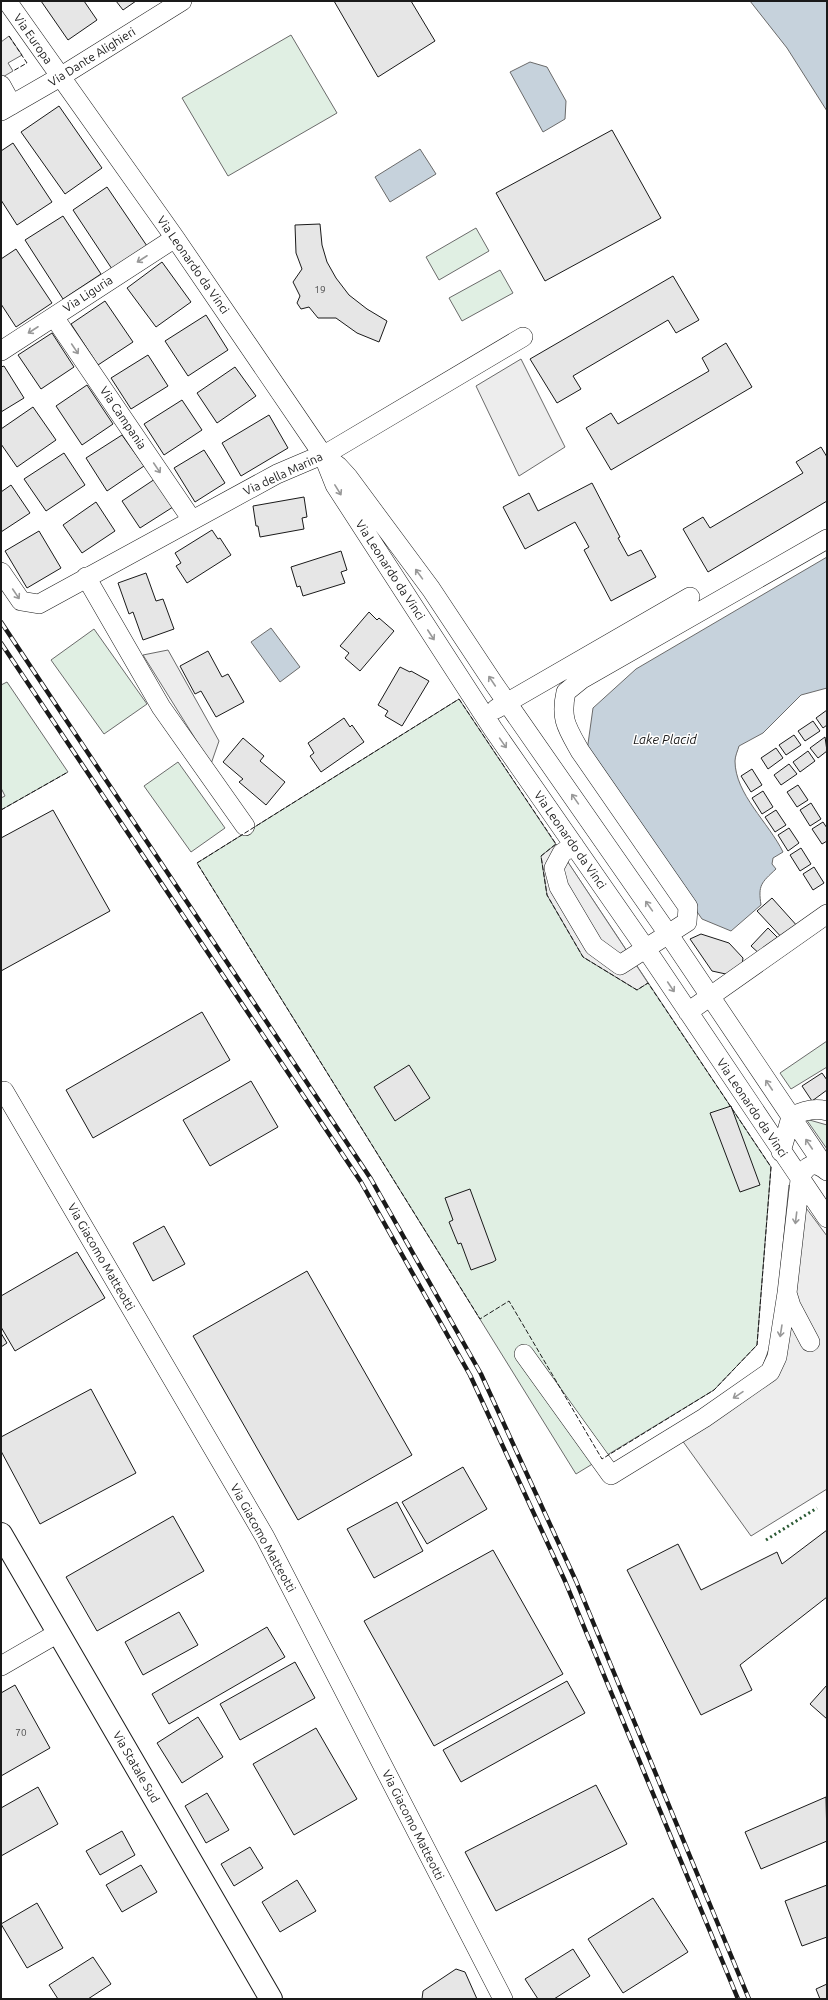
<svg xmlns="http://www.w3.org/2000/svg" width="828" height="2000" font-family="Ubuntu,sans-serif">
<rect width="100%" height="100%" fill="#fff"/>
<path fill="#e0efe3" stroke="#6a6a6a" d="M291,35L337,113L228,176L182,98Z
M476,228L489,251L439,280L426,257Z
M500,270L513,293L462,321L449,298Z
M94,629L147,704L104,734L51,660Z
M7,682L68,772L1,810V798L5,796L1,788V685Z
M459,699L771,1167L757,1345L714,1390L576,1474L197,863Z
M178,762L225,828L191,852L144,786Z
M827,1041V1067L791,1089L780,1073Z
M806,1119L827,1125V1149Z"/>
<path fill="#ededed" stroke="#6a6a6a" d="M9,36L22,55L8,63L13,71L1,78V42Z
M521,359L565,447L519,476L476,386Z
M168,650L219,741L211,764L143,655Z
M556,844L648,983L637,990L583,957L547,895L541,856Z
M789,1185L827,1236V1489L751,1536L679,1436L761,1371L774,1335Z"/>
<path fill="#c6d2dc" stroke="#6a6a6a" d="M750,1H827V111L787,48Z
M530,62L547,67L566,101L565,119L543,132L510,72Z
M420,149L436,174L390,202L375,177Z
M827,557V688L801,695L763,733L739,746C738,750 735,756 735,761C735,794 769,823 783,852L773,858L772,864L776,869C761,883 758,885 761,905L731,931L702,919L587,751L593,708L636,669Z
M271,628L300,667L280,682L251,642Z"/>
<path fill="#e6e6e6" stroke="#1a1a1a" d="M41,1H84L97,20L68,40Z
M116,1H136L123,10Z
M334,1H411L435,41L378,77Z
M59,106L102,168L65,194L21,132Z
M612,130L661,218L545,281L496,193Z
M13,143L52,202L17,225L1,200V151Z
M107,187L147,246L112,269L73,210Z
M63,216L101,274L63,299L25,240Z
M320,224L322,245L327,262L336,278L349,295L367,309L387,321L379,342L357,333L336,318H318L309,307L301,309L297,303L300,296L293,282L302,269L296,253L295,225Z
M16,249L52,303L16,327L1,304V259Z
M162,262L191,302L156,327L127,288Z
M673,276L699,320L676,333L668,320L573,376L581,389L557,403L530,359Z
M105,301L133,342L98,365L71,324Z
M206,315L228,350L188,376L165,341Z
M52,333L74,367L41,389L18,355Z
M726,343L752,387L611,470L586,428L611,413L618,424L709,371L702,358Z
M148,355L168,386L131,409L111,378Z
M4,366L24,398L1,412V367Z
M235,367L256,396L217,423L197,393Z
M87,385L113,424L82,445L56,406Z
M182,400L202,430L164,455L144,424Z
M33,407L56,440L17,467L1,444V429Z
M269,415L288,448L241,476L222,443Z
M122,435L144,466L107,491L86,458Z
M821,447L827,457V501L708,572L683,529L703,517L710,528L803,473L796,462Z
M204,450L225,483L195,502L174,468Z
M64,453L85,485L46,511L24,479Z
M155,479L173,507L140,528L122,501Z
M592,483L620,537L618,538L628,556L641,550L656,577L611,601L584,550L589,547L575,522L525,549L503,507L529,493L538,511Z
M11,485L30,513L1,532V492Z
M304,497L307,517L302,518L304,529L260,537L258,526H256L253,506Z
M96,502L115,531L82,553L63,525Z
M212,530L218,539L220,538L231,555L187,583L176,566L181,563L175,553Z
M39,531L61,568L27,588L5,551Z
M341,551L347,570L341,572L345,583L303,596L300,586L297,587L291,567Z
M146,573L156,601L163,599L174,629L143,640L133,612L129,614L118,583Z
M369,612L377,620L379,618L394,631L360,671L345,658L349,653L340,646Z
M208,651L222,677L228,674L244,702L216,717L201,691L195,694L180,666Z
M400,667L410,672L411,671L429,681L402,726L385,716L388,711L378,705Z
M827,710V725L823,728L816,718Z
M344,718L350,727L352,725L364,742L321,772L310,756L314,753L308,743Z
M813,721L820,731L805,741L798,731Z
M794,735L801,745L786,755L779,745Z
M825,737L827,751L818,758L810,748Z
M243,738L264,756L260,761L285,782L266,805L239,782L243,779L223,762Z
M776,748L783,758L768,769L761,758Z
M808,751L815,761L800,772L793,762Z
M789,764L797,774L781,785L774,775Z
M752,769L762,785L751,792L741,776Z
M798,785L808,800L797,807L787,792Z
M763,791L773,807L762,814L752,798Z
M811,803L821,819L810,826L800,810Z
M53,810L110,911L1,971V838Z
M776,810L786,825L775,832L765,817Z
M823,822L827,828V841L822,844L812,829Z
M789,828L799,843L788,851L778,835Z
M801,848L811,864L800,871L790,855Z
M814,867L824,883L813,890L803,874Z
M772,898L799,928L785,941L757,911Z
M768,928L778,938L762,956L751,946Z
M701,934L729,943L743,958L741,972L735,976L712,971L690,939Z
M202,1012L230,1060L93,1138L66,1090Z
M409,1065L430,1098L395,1121L374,1087Z
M822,1073L827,1080V1090L812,1101L802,1086Z
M251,1081L278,1127L210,1166L183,1120Z
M731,1106L760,1185L740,1192L710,1113Z
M470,1189L496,1260L493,1262L471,1270L461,1243L458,1244L449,1222L453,1220L445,1198Z
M164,1226L185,1264L153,1281L133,1243Z
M77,1252L105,1298L15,1351L1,1327V1296Z
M307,1271L412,1455L298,1520L193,1336Z
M1,1333L7,1343L1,1347Z
M91,1389L136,1473L40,1524L1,1451V1437Z
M463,1467L487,1509L427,1544L402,1502Z
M397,1502L423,1551L374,1578L347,1529Z
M173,1516L204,1571L97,1631L66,1577Z
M827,1530V1597L740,1665L752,1690L701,1715L627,1570L678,1544L701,1590L777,1552L782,1564Z
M493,1550L563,1674L434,1746L364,1621Z
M179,1612L198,1645L143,1675L125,1642Z
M267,1627L285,1657L169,1724L152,1694Z
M295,1662L315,1698L240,1740L220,1704Z
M567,1681L585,1713L461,1782L443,1750Z
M15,1685L50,1748L1,1776V1693Z
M827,1685V1719L810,1704Z
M198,1717L223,1757L182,1783L157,1743Z
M316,1728L357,1799L294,1835L253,1764Z
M596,1785L627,1844L496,1911L465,1852Z
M38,1787L58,1824L1,1856V1808Z
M207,1793L229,1830L206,1843L185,1806Z
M826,1797L827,1841L761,1869L745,1832Z
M122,1831L135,1855L100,1875L86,1851Z
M250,1847L263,1868L234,1886L221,1864Z
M141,1865L157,1892L122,1912L106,1885Z
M297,1880L316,1911L280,1932L262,1902Z
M827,1885V1937L802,1946L785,1901Z
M653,1898L688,1952L623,1993L588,1939Z
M37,1903L63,1948L27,1968L1,1924Z
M573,1949L590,1976L554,1999H538L525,1979Z
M93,1957L111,1984L88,1999H58L49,1985Z
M456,1969L465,1972L477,1999H422L423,1991Z
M827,1984V1999H820L816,1989Z"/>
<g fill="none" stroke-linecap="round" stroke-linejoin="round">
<g stroke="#1a1a1a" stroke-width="20">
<path id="minor" d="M7,1L175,238L323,455L335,485L493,729L646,949L827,1218
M1,85L12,105
M1,111L60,77L182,1
M54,317L192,520
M1,351L175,238
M326,457L338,466L348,477L431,589L494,684L671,938L827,1170
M1,572L21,601L39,604L277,474L331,451L523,337
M86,577L161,707L245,826
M496,709L690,597
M574,845L562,853L554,868L559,887L594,946L620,965L687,922L688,907L580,751C567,728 560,719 566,692L582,679L827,539
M688,1012L827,914
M1,1092L4,1091L265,1537L503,1999
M781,1152L791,1117C802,1111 814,1107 827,1111
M787,1293L791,1306L810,1342
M524,1354L611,1475L704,1418L770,1372L777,1357L787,1293L800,1180C805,1165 814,1160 827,1171
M1,1666L58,1633"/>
</g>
<g stroke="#1a1a1a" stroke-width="24">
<path id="major" d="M1,1534L271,1999"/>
</g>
<use href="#minor" stroke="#fff" stroke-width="19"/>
<use href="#major" stroke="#fff" stroke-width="22"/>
<g stroke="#1a1a1a" stroke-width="4.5">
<path id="rail" d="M1,622L371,1179L481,1374L576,1581L749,1999
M1,643L361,1182L470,1375L565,1581L738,1999"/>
</g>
<use href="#rail" stroke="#fff" stroke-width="3" stroke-dasharray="9" stroke-linecap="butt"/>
<path stroke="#2b5a34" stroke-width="3" stroke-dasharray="2 3" stroke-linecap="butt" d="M766,1540L817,1508"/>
<path stroke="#1a1a1a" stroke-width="1" stroke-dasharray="5 2" stroke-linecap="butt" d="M9,36L27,63L13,71
M459,699L556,844L541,856L547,895L583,957L637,990L648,983L771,1167L757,1345L714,1390L602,1459L509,1301L480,1319L197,863Z
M1,810L68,772"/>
</g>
<defs><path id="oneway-shaft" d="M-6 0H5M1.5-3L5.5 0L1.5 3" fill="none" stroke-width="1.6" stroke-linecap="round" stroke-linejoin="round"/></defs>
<g stroke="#989898">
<use href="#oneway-shaft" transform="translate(142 259) rotate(147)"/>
<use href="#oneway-shaft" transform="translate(33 330) rotate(147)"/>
<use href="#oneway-shaft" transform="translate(75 349) rotate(56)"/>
<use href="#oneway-shaft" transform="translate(157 468) rotate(56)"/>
<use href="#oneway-shaft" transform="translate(338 490) rotate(58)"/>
<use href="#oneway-shaft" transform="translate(419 574) rotate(-126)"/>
<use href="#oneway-shaft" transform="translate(16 594) rotate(56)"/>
<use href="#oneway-shaft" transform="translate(431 635) rotate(57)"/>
<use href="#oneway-shaft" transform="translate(492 681) rotate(-124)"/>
<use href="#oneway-shaft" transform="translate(503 743) rotate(55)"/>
<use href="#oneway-shaft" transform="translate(575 799) rotate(-125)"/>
<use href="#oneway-shaft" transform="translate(649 906) rotate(-125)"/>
<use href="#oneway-shaft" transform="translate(671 987) rotate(56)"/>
<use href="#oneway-shaft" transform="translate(769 1085) rotate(-124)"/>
<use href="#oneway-shaft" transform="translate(809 1144) rotate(-124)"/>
<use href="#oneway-shaft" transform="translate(796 1218) rotate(97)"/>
<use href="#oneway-shaft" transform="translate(781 1331) rotate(99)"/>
<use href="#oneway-shaft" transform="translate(738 1395) rotate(146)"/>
</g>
<g text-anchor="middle" stroke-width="3" stroke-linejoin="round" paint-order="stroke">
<g font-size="10" fill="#4d4d4d">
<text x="320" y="293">19</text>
<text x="21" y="1736">70</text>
</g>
<g font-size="12" fill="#1a1a1a" stroke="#fff">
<text transform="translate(33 39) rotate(55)" y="4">Via Europa</text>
<text transform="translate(92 57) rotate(-32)" y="4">Via Dante Alighieri</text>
<text transform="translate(193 265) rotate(55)" y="4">Via Leonardo da Vinci</text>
<text transform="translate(88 294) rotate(-33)" y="4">Via Liguria</text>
<text transform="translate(123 418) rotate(56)" y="4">Via Campania</text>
<text transform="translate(283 474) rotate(-25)" y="4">Via della Marina</text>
<text transform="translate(390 570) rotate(57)" y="4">Via Leonardo da Vinci</text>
<text transform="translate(570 840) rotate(55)" y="4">Via Leonardo da Vinci</text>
<text transform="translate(752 1108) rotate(56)" y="4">Via Leonardo da Vinci</text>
<text transform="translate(101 1257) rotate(60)" y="4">Via Giacomo Matteotti</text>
<text transform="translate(263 1538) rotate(61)" y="4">Via Giacomo Matteotti</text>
<text transform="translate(136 1767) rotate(60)" y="4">Via Statale Sud</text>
<text transform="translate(413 1825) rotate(63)" y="4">Via Giacomo Matteotti</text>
</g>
<g font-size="13" font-style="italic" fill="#1a1a1a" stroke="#fff">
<text x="665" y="744">Lake Placid</text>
</g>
</g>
<rect width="828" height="2000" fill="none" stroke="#1a1a1a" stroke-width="4"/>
</svg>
